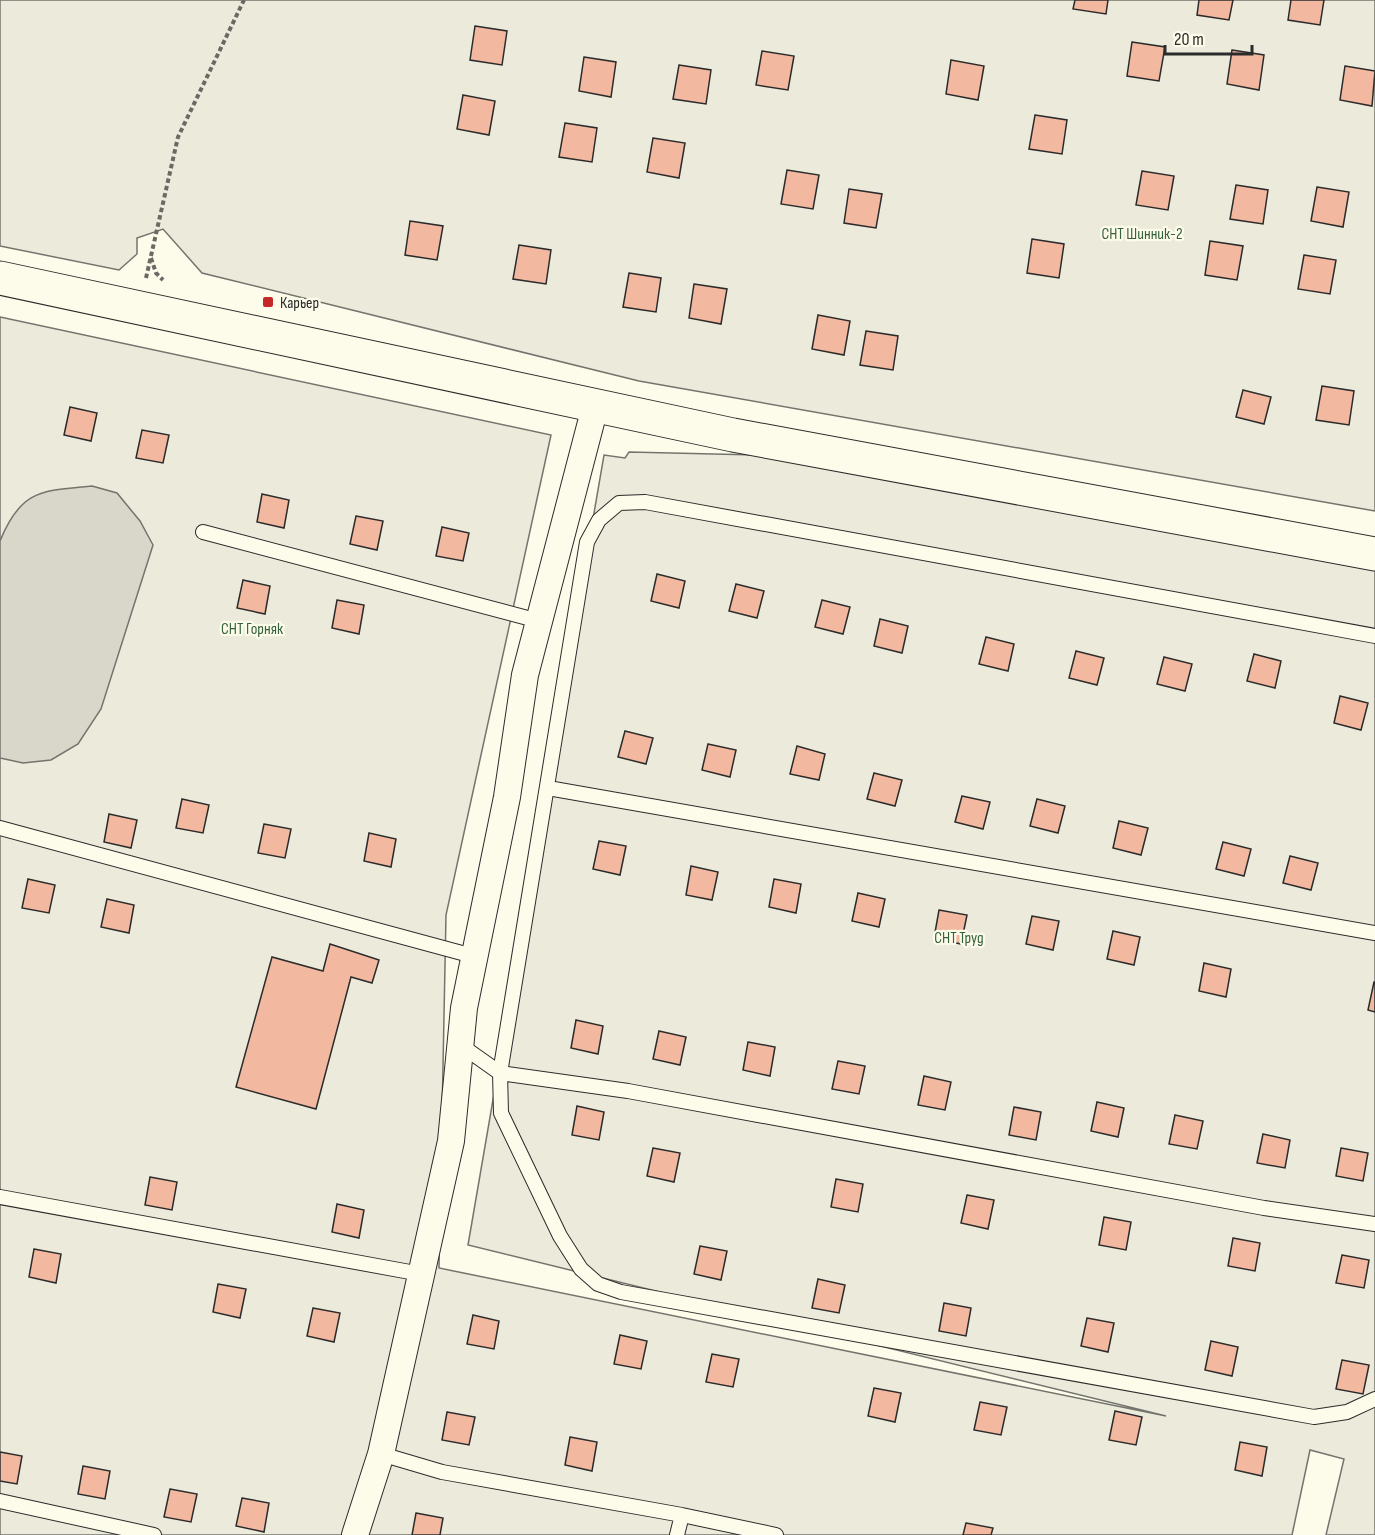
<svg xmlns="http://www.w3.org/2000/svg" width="1375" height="1535" font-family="'Sofia Sans Condensed',sans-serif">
<rect width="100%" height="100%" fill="#fdfbea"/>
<path fill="#ecebdb" stroke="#74746e" stroke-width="1.5" d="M0,0H1375V511L639,381L202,273L163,229L137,238V254L119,270L0,246Z
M0,317L551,435L446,915L439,1268L1166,1416L468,1245L604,455L625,458L629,452L756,455L1375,570V1535H1326L1344,1459L1310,1450L1292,1535H0Z"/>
<path fill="#d8d7c9" stroke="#74746e" stroke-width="1.5" d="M92,486L117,493L140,521L153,545L101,709L78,744L51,760L23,763L0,758V541C21,489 42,491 92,486Z"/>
<path fill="#f2b8a0" stroke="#2b2b2b" stroke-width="1.5" d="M1075,0H1108L1106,14L1073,9Z
M1199,0H1233L1229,20L1197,15Z
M1291,0H1324L1320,25L1288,20Z
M475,26L507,31L502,65L470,60Z
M1132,42L1165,47L1159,81L1127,76Z
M1232,50L1264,55L1259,90L1227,84Z
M762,51L794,56L788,90L756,85Z
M584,57L616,62L611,97L579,91Z
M951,60L984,66L978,100L946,94Z
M679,65L711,70L706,104L673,99Z
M1345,66L1375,71L1372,106L1340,100Z
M463,95L495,101L489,135L457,129Z
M1035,115L1067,120L1062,154L1029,149Z
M565,123L597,128L592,162L559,157Z
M653,138L685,143L679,178L647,172Z
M787,170L819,175L813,209L781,204Z
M1142,171L1174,176L1168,210L1136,205Z
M1236,185L1268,190L1263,224L1230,219Z
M1317,187L1349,192L1343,227L1311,221Z
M849,189L882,194L876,228L844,223Z
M410,221L443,226L437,260L405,255Z
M1032,239L1064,244L1059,278L1027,273Z
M1210,241L1243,246L1237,280L1205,275Z
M519,245L551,250L546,284L513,279Z
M1304,255L1336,260L1330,294L1298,289Z
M629,273L661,278L656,312L623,307Z
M694,284L727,289L721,324L689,318Z
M818,315L850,321L844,355L812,349Z
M866,331L898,336L893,370L860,365Z
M1322,386L1354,391L1349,425L1316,420Z
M1243,390L1271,397L1264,424L1236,417Z
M70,407L97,413L91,441L64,435Z
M142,430L169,435L163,463L136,458Z
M262,494L289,500L284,528L257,522Z
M356,516L383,521L377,550L350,544Z
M442,527L469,533L463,561L436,556Z
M657,574L685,581L679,608L651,601Z
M243,580L270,586L265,614L237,608Z
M736,584L764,591L757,618L729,611Z
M337,600L364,605L359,634L332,628Z
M822,600L850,607L843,634L815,627Z
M880,619L908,626L902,653L874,646Z
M986,637L1014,644L1008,671L979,664Z
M1076,651L1104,658L1097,685L1069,678Z
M1254,654L1281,661L1275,688L1247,681Z
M1164,657L1192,664L1185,691L1157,684Z
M1340,696L1368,703L1361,730L1334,723Z
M625,731L653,738L646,764L618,757Z
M708,744L736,750L730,777L702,770Z
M797,746L825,754L819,780L790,774Z
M874,773L902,780L895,806L867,799Z
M962,796L990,802L983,829L955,822Z
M182,799L209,805L203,833L176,828Z
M1037,799L1065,806L1058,833L1030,826Z
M109,814L137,820L131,848L104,842Z
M1119,821L1148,828L1141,855L1113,848Z
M264,824L291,829L285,858L258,853Z
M369,833L396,839L391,867L364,861Z
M599,841L626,846L620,875L593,869Z
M1223,842L1251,849L1244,876L1216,869Z
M1290,856L1318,863L1311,890L1283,883Z
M691,866L718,872L712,900L686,895Z
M28,879L55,885L49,913L22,908Z
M774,879L801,884L796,913L769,907Z
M858,893L885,899L879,927L852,921Z
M107,899L134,905L129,933L101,927Z
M939,910L967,915L961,944L934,938Z
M1032,916L1059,921L1053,950L1026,944Z
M1113,931L1140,937L1134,965L1107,959Z
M330,944L379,960L372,983L351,977L316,1109L236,1087L272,957L323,971Z
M1204,963L1231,969L1226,997L1199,991Z
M1374,982H1375V1012L1368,1010Z
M576,1020L603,1026L598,1054L571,1048Z
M659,1031L686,1037L680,1065L653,1059Z
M748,1042L775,1047L770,1076L743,1070Z
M838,1061L865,1066L859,1094L832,1089Z
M924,1076L951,1082L945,1110L918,1105Z
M1097,1102L1124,1108L1118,1137L1091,1131Z
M577,1106L604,1112L599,1140L572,1135Z
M1014,1107L1041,1112L1036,1140L1009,1135Z
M1175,1115L1203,1121L1197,1149L1169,1144Z
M1263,1134L1290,1140L1285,1168L1257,1163Z
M653,1148L680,1153L674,1182L647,1176Z
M1341,1148L1368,1153L1363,1181L1336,1176Z
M150,1177L177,1182L172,1210L145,1205Z
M836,1179L863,1184L858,1212L831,1207Z
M967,1195L994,1200L988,1229L961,1223Z
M337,1204L364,1210L359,1238L332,1232Z
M1104,1217L1131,1222L1126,1250L1099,1245Z
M1233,1238L1260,1243L1255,1271L1228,1266Z
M700,1246L727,1251L721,1280L694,1274Z
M34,1249L61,1254L56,1283L29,1277Z
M1342,1255L1369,1260L1364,1288L1336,1283Z
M818,1279L845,1285L839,1313L812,1308Z
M218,1284L246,1289L240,1318L213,1312Z
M944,1303L971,1308L966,1336L939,1331Z
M313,1308L340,1313L334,1342L307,1336Z
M473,1315L499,1321L494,1349L467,1344Z
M1087,1318L1114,1323L1108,1352L1081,1346Z
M620,1335L647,1341L641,1369L614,1364Z
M1211,1341L1238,1347L1232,1376L1205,1370Z
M712,1354L739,1359L733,1387L706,1382Z
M1342,1360L1369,1365L1363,1394L1336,1389Z
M874,1388L901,1393L895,1422L868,1416Z
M980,1402L1007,1407L1001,1435L974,1430Z
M1115,1411L1142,1417L1136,1445L1109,1440Z
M447,1412L475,1417L469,1445L442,1440Z
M570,1437L597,1442L592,1471L565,1465Z
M1240,1442L1267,1447L1262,1476L1235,1470Z
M0,1452L22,1456L17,1484L0,1481Z
M83,1466L110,1471L105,1499L78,1494Z
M170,1489L197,1494L191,1522L164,1517Z
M242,1498L269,1503L264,1532L236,1526Z
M416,1513L443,1518L440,1535H412Z
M966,1523L993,1528L991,1535H963Z"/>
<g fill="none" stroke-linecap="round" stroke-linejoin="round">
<g stroke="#2b2b2b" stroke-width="16">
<path id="lane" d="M203,532L539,621
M1375,636L645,502L619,503L599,520L587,542L500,1073L501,1113L560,1236L581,1269L598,1284L621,1292L1314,1417L1347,1412L1375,1399
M548,788L1375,933
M0,828L473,956
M459,1044L500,1073L628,1091L1264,1208L1375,1224
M0,1197L421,1274
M381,1454L442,1472L682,1515L776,1535
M0,1501L154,1535
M677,1535L682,1515"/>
</g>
<g stroke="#2b2b2b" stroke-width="28">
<path id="street" d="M355,1535L381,1454L451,1141L464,1008L507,797L525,675L595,407"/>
</g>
<g stroke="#2b2b2b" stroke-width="35">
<path id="secondary" d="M0,278L733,435L1375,554"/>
</g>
<path stroke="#6a6964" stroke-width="4" stroke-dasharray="4.5 3" stroke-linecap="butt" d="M151,258L156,273L163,280
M146,278L178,137L244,0"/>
<use href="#lane" stroke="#fdfbea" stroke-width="14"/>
<use href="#street" stroke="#fdfbea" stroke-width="26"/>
<use href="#secondary" stroke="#fdfbea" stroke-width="33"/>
</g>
<rect fill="#c62828" stroke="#fdfbea" stroke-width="2" x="262" y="296" width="12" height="12" rx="3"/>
<g text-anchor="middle" stroke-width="4.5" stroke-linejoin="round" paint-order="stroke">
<g font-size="16" fill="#34623c" stroke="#fdfbea">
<text x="1142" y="239">СНТ Шинник-2</text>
<text x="252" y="634">СНТ Горняк</text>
<text x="959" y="943">СНТ Труд</text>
</g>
<g font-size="16" fill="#2b2b2b" stroke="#fdfbea" text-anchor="start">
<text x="280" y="308">Карьер</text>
</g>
</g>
<path d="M1165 45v9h87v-9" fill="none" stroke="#2b2b2b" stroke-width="3"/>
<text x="1174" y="45" font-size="18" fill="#2b2b2b" stroke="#fdfbea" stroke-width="4.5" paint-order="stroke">20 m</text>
</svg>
